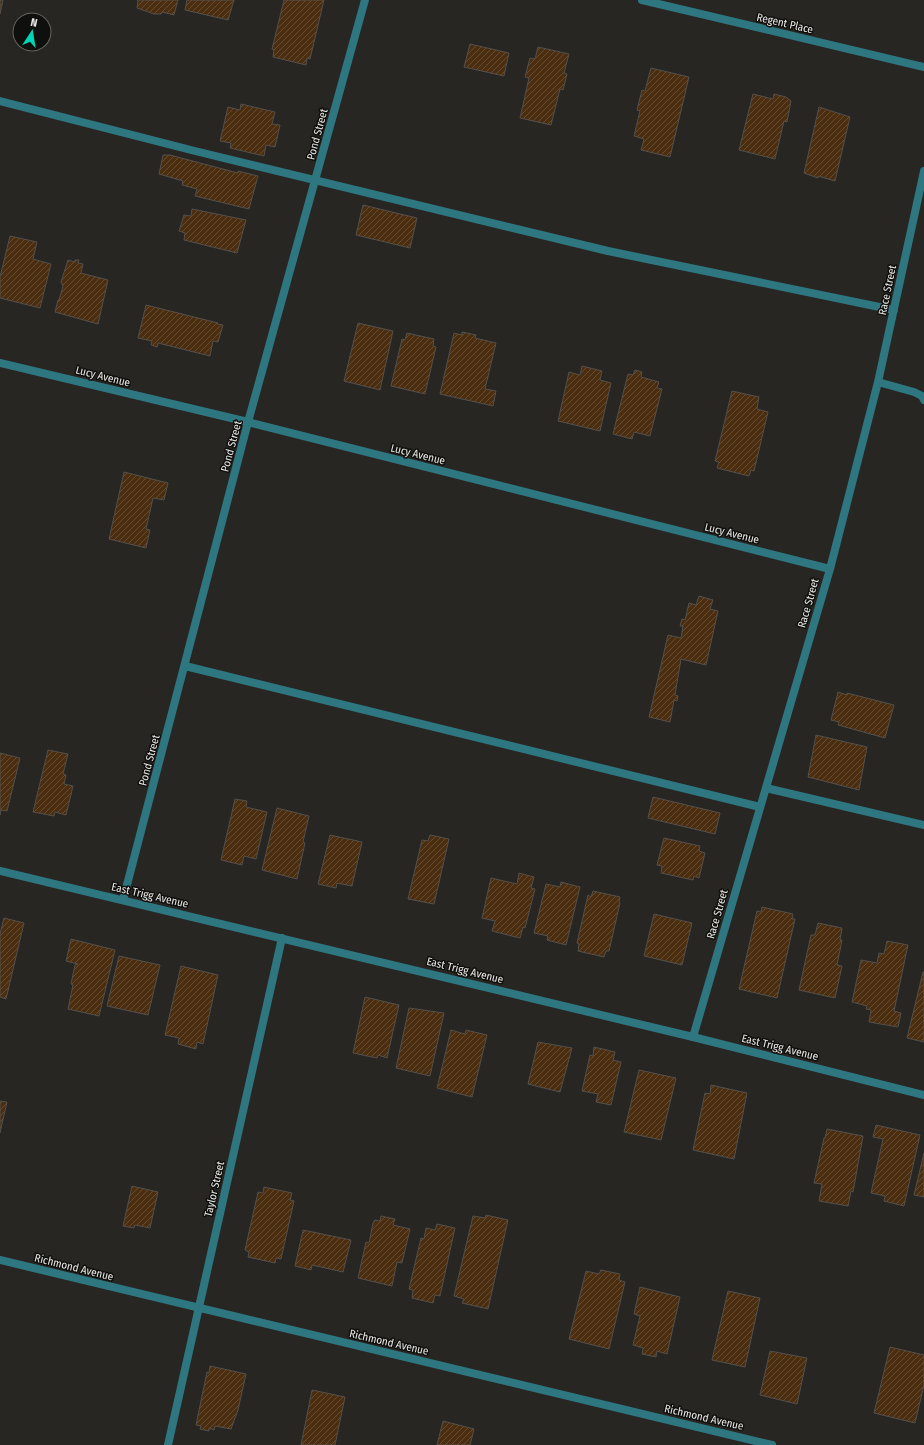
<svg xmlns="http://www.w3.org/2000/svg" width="924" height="1445" font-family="'Fira Sans Condensed',sans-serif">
<defs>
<pattern id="building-hatch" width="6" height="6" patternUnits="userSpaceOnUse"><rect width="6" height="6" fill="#4b2e10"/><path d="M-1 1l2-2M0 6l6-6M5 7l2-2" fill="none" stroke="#654c33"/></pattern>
</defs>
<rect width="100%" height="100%" fill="#272622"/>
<path fill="url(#building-hatch)" stroke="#53504c" d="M0,0H3L0,14Z
M137,0H178L174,15L162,12L161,14H154L137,8L138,1Z
M187,0H234L228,20L185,10Z
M284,0H324L310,59L307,58L306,65L273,57L274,50L272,49Z
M470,44L509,53L504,76L464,67Z
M538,47L569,54L564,73L567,74L563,90L560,89L551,125L520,118L529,78L525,77L530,58L535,59Z
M651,68L689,77L670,157L641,150L644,139L634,136L640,111L637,110L642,90L645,91Z
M753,94L773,99L774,94L786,97L791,101L787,122L784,121L775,159L739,150Z
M241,104L275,112L272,124L280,125L275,147L266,145L264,156L230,148L231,143L220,141L228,107L240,110Z
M819,107L850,117L835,181L818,176V178L804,173Z
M163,155H170L238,173V171L258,176L249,209L195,196L197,189L182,185L183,181L159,174Z
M363,205L417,218L410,248L356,235Z
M192,209L246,220L237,253L184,240L185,233L179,231L184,215L191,216Z
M10,236L37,242L33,259L51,264L40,308L0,298V277Z
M68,260L75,262V260H79L78,263L83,264L81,273L108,280L98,324L55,312L58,300H59L63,286L61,282Z
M146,305L218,323L217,324L223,325L218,342L213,341L210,356L158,343L157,347L151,345L152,341L138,338Z
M358,323L393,331L380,390L344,381Z
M462,332L476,335L475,338L496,343L485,389L496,391L493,406L440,394L454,333L462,335Z
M407,333L434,339L433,346L436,347L425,394L391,386L402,339L405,340Z
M582,366L602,371L600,380L611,383L600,431L558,421L569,372L580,375Z
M635,370L642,372L641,377L659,382L657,388L662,389L650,436L634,432L632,439L613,434L628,374L633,375Z
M732,391L759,397L757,409L768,412L754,471L751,470L749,476L717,468L719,462L715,461Z
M124,472L168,483L164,500L153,498L146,529L150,530L146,548L109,539Z
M699,596L713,600L710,609L718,611L706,665L681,659L675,695L678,696L677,701L674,700L670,722L649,717L668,635L681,638L683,626H680L682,619L685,620L689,603L696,605Z
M838,692L847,695V693L894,705L885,738L838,725L839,722L831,720Z
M816,735L867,747L859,790L808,777Z
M48,750L68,754L63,774L66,775L64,784L73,786L66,815L55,812L54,816L33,812Z
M0,753L20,758L7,811L1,810L0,815Z
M653,797L720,813L715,834L648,818Z
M235,799L247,801L246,807L267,812L256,859L244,856L242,865L221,860Z
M277,808L309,816L303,842L305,843L297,879L262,870Z
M330,835L362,842L352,886L337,883L336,888L318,884Z
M430,835L449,839L434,904L408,899L422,840L428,841Z
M664,838L700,846L699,851L705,853L699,878L694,876L693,880L661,873L662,866L657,865Z
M519,873L534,877L531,888L535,889L525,928L523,927L520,938L492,931L495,921L482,918L491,878L517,884Z
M561,882L580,887L566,945L547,940L548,936L534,933L546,884L560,887Z
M593,891L620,897L619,903H620L609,951H606L604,957L578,951L579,944L577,943L588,895L591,897Z
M762,907L793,914L792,919H795L777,998L739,989L757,911L761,912Z
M654,914L692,923L682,965L644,956Z
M4,918L24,923L6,999L0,997V934Z
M818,923L842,928L840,940H842L837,965L842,966L835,998L799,990L811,935H815Z
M71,939L115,950L99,1016L68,1009L73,985L71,984L75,965L78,964L66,961Z
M887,941L908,945L894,1011L901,1013L898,1027L869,1022L871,1010L866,1009L867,1006L852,1002L861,960L877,963L879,953L884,954Z
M119,956L160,965L148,1015L107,1006Z
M181,966L218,975L203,1044L197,1042L196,1049L178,1044L179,1038L165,1035Z
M923,972H924V1042L907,1038Z
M365,997L399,1005L387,1058L378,1055L377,1058L353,1053Z
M409,1008L444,1013L430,1076L396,1068Z
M451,1030L465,1034L466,1030L487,1035L472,1097L437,1088Z
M538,1042L572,1048L560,1092L528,1084Z
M594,1047L615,1052L613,1060L621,1062L611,1105L596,1102L598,1094L582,1091L590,1055L593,1056Z
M639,1070L676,1078L661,1140L624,1132Z
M711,1085L747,1093L734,1159L693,1150L705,1093L710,1094Z
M0,1101L7,1102L0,1133Z
M876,1125L920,1135L904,1206L884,1201L885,1196L871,1193L883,1139L873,1137Z
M827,1129L863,1136L853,1192L851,1191L848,1206L819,1201L822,1184L814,1183L824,1138H825Z
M924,1153V1197L914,1195Z
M132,1186L158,1192L150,1228L135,1225L134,1228L123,1226Z
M264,1187L292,1193L290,1200L294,1201L281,1259L276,1258L275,1263L248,1257L249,1252L245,1250L258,1192L263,1193Z
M486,1215L508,1220L488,1309L462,1303L464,1299L454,1296L473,1216L485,1218Z
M381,1216L395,1219L393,1225L410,1229L402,1263L397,1262L392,1286L358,1278L366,1242L369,1243L373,1223L375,1220L380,1221Z
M437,1224L455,1228L440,1296L435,1295L433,1303L412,1298L413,1290L409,1289L421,1238L424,1239L426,1228L435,1230Z
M303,1230L351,1240L343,1272L312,1265L311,1270L295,1266Z
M601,1270L620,1274L619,1280L625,1282L609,1349L569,1339L586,1271L599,1274Z
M640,1287L680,1297L667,1354L657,1351L656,1357L642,1354L643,1348L633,1345L640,1316L634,1314Z
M728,1291L760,1298L745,1367L712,1360Z
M890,1347L924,1355V1385L915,1423L874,1413Z
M770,1351L807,1358L797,1404L760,1395Z
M210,1366L246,1374L238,1410L231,1429L215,1426L214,1430L209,1428V1431L200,1429L201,1426L196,1425L207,1372L209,1373Z
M312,1390L345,1397L335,1445H301Z
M443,1421L474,1429L470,1445H437Z"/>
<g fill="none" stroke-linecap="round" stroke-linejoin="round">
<path stroke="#2e7680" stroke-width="8" d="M0,101L195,151L608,251L894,310
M185,666L760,807
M766,788L924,825"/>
<path stroke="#2e7680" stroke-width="8" d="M642,0L924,67
M0,363L248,422L830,569
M878,382L914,392L922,396L924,400
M123,900L248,422L365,0
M693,1037L830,569L878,382L924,171
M0,1260L772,1445
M168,1445L282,938"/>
<path stroke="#2e7680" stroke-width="8" d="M0,871L693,1037L924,1095"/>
</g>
<g text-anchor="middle" stroke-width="3" stroke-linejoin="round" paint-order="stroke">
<g font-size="11" fill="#e9e8e5" stroke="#0f0f0d">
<text transform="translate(785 23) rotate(13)" y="4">Regent Place</text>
<text transform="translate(317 134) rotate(-75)" y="4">Pond Street</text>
<text transform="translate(887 290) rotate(-78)" y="4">Race Street</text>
<text transform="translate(103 376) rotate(14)" y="4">Lucy Avenue</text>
<text transform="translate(231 446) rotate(-75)" y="4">Pond Street</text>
<text transform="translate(418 454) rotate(14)" y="4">Lucy Avenue</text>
<text transform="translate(732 533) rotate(14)" y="4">Lucy Avenue</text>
<text transform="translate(808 603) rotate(-74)" y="4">Race Street</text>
<text transform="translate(149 760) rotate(-75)" y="4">Pond Street</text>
<text transform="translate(150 895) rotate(13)" y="4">East Trigg Avenue</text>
<text transform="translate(717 914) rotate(-74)" y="4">Race Street</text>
<text transform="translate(465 970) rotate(14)" y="4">East Trigg Avenue</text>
<text transform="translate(780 1047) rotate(14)" y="4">East Trigg Avenue</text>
<text transform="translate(214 1189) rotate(-77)" y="4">Taylor Street</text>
<text transform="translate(74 1267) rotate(14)" y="4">Richmond Avenue</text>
<text transform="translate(389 1342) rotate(13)" y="4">Richmond Avenue</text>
<text transform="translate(704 1417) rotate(13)" y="4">Richmond Avenue</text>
</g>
</g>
<g transform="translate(32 32) rotate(12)"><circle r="19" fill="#0f0f0d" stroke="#666663"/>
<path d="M0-3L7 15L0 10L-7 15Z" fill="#00d5b7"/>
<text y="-6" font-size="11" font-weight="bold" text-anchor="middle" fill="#e9e8e5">N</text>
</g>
</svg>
